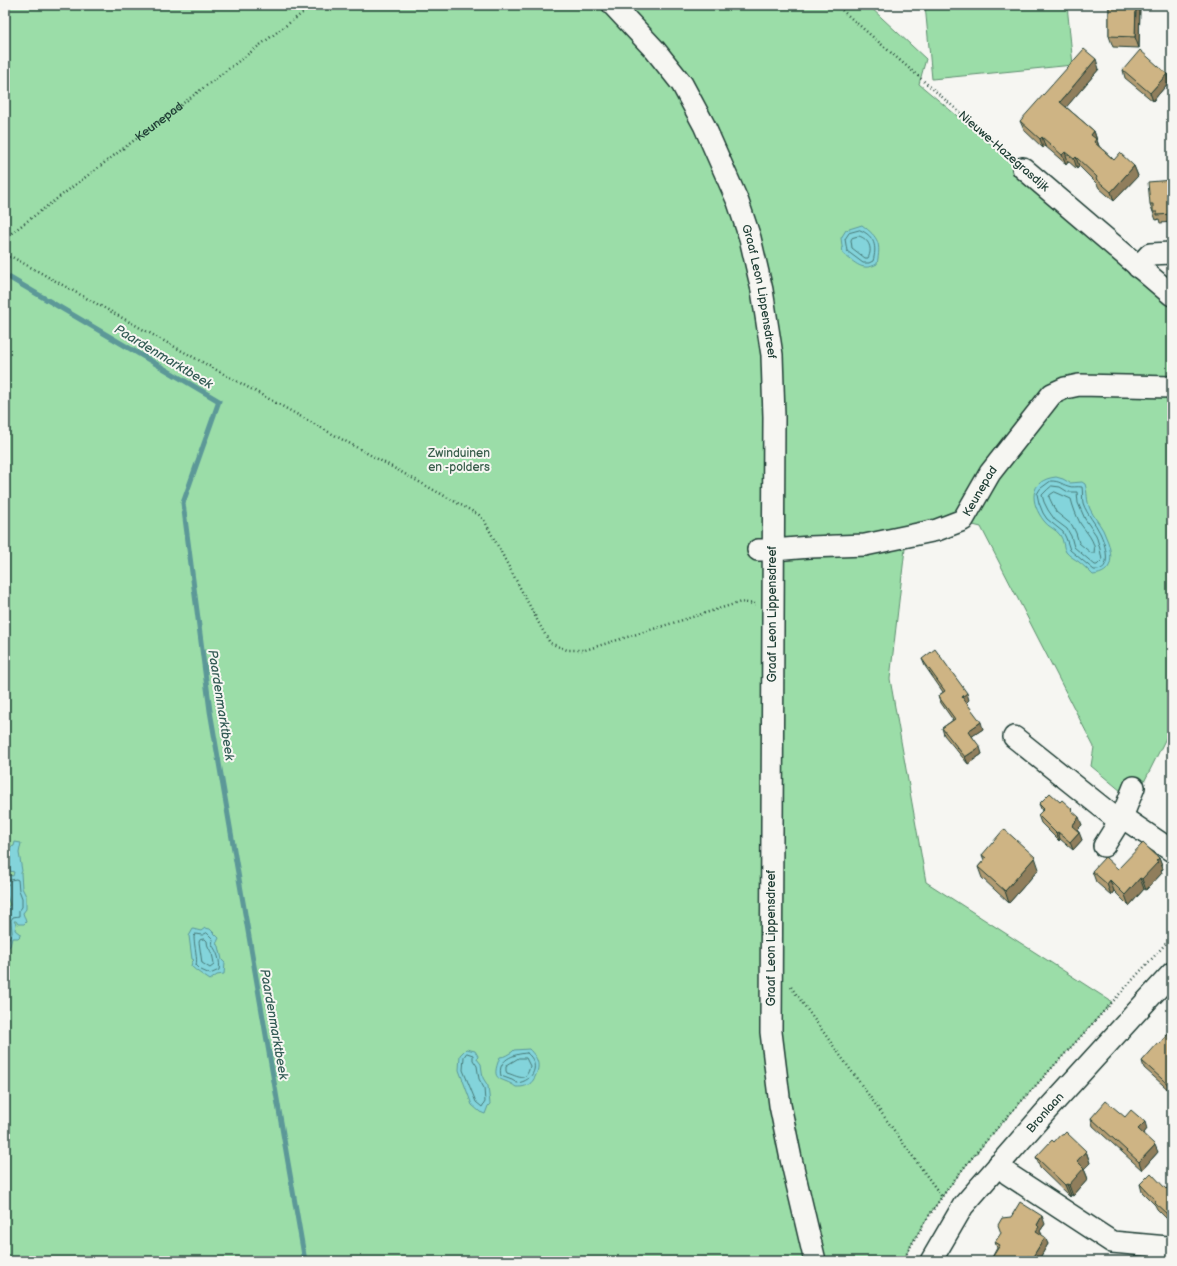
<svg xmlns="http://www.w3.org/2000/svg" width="1177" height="1266" font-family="'Balsamiq Sans',sans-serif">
<rect width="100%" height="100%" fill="#f6f6f2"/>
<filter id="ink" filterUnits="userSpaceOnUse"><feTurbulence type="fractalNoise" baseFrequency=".025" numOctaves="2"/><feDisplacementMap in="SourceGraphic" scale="8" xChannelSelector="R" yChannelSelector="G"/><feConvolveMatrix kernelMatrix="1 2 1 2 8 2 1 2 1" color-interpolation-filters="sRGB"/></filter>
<g filter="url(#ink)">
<path fill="#9bdda8" stroke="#5d8d6e" d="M5,5H868L926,59L919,84L1018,167L1025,177L1172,305V726L1134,802L1091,766L1094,747L981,527L965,523L906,540L890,679L926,882L1112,1002C1073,1045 1034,1087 996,1130C961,1171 926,1212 903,1261H5Z
M925,5H1067L1073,65L932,79Z"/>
<path fill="#83d4db" stroke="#5b9898" d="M862,225C879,238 881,243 877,264C862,272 856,263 843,254L841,238L846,230Z
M1056,477L1063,479L1070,483L1082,482L1085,484C1088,494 1086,499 1090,509C1094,517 1099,523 1103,530C1105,534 1106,538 1108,542C1113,558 1113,573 1093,575C1088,570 1084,566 1079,562C1075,559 1069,556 1066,552C1063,548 1064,540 1060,535C1056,529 1048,527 1044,521C1030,503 1028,480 1056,477Z
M15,842L21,843L19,853L22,871L21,873L22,888L26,896V909L23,913L26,922L24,924H18L16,921H14L16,924L15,930L20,934V936L18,938H12L10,946L8,947L5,950V909L10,905L7,896L5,895V887L9,884H6V877L9,875L13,876L14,872L10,871L8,866L10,863L6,858L7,862H5V849L14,846Z
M205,928L210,929L219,938L216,944L219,946L222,960L225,963L224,974L217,975L210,980C203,975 197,972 191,966L192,962L194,960L192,959L189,936L193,929L201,931Z
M466,1049L475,1051L478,1056L477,1059L481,1064L483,1078L488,1086L490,1104L488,1106L485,1114L480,1112L472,1105L459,1070L460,1055Z
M529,1049C538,1058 541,1065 535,1077C533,1081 530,1085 525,1086C523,1087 519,1087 516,1087C502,1076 489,1084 500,1057C505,1057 508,1054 512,1052L514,1050Z"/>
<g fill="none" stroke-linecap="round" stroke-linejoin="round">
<path stroke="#477977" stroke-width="1" d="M860,230C875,236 877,247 873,261L869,263H863L847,251L845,239L849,233Z
M859,236C869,239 873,249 868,258H865L852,248L851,240L852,238Z
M1051,481C1060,481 1061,484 1068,486C1072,488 1077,486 1082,487C1083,492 1082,498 1083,503C1087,515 1095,522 1100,533C1105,543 1114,572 1094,570L1070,550L1066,538L1063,532L1047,519L1043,513L1039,503L1037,494L1040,489Z
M1052,486L1060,487L1068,492H1077L1078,503L1085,519L1096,535L1100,549L1102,560L1097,565H1095L1074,547L1071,536L1067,529L1055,520L1048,510L1044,502L1042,495L1047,490Z
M1055,492L1071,499C1073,507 1076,515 1080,523C1085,531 1097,542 1094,553H1091L1079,543L1076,533L1072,525L1056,512L1049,497L1050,495Z
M5,881L16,879L18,880L19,890L22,898V907L19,911V916L13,917L11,920L12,933C9,937 8,942 5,944
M207,933L213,939L212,945C217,951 221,962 219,970L210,974L201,970L196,965C198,959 194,945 194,937L195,934L202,935Z
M205,939L207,941C207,947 210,949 212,954C213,958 214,962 214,965L210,968L202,963L199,942L200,940Z
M467,1053L473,1055V1060L477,1066L479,1079L484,1088L485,1102L482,1107L476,1102L463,1070L464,1057Z
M527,1053C541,1064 534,1081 517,1083L512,1080L501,1076C497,1060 513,1054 527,1053Z
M519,1058H526L530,1066C526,1084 518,1076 507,1073L506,1071V1066Z"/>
<path stroke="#5b9898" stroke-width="5" d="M5,275L219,401L183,503L210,711L305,1261"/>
<g stroke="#1f3d34" stroke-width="24">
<g id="minor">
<path id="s2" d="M613,5L655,50L682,84L704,125L738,202L750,238L762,290L772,355L774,417L771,1032L780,1105L791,1159L815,1261"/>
<path d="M1023,168L1172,295"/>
<path d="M1138,267L1150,254L1172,253"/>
<path id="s3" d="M758,550H773L810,547L865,545L937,530L963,520L990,473L1052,394L1065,388L1079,385L1172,387"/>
<path d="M1014,737L1119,821"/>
<path d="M1122,817L1172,851"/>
<path d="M1104,846L1122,817L1134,787"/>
<path d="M999,1164L1008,1174L1112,1242L1167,1247"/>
<path id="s4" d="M931,1261L963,1206L1047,1110L1172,973"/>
</g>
</g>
<g stroke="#1f3d34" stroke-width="2.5" stroke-dasharray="1 3" stroke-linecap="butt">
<path d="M836,5L1009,155"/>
<path id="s1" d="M5,238L313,5"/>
<path d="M5,257H12L479,515L484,520L542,629L550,643L567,650H585L741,602L755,604"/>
<path d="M791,987L942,1197"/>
<path d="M903,1261C939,1189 995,1130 1049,1071C1090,1027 1131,981 1172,937"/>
</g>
<use href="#minor" stroke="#f6f6f2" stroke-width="21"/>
</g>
<path fill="#b19b72" stroke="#1f3d34" d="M1109,5H1140L1139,48L1113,47L1109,36Z
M1099,69L1066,107L1094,131L1099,146L1114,160L1134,166L1138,176L1114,201L1099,188L1097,184L1079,166L1077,169L1068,161L1066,164L1045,146L1043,148L1024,130L1020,121Z
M1123,70L1169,82L1153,101L1125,78Z
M1172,180V222L1160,223L1159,219L1156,220L1150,204Z
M922,659L969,700L966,702L983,729L972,736L982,754L968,764L944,735L942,728L953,720L941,703L938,696L943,692L925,666Z
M1060,802L1073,812L1082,825L1077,830L1082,840L1073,850L1060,839L1059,841L1041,823L1038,815L1042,811L1039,804Z
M982,855L1039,869L1009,903L982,878L978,867L984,860Z
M1159,858L1163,869L1161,871L1162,873L1146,890L1144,889L1129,906L1114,891L1111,895L1096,882L1092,871L1118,869Z
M1172,1030V1093L1144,1068L1142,1061L1159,1044Z
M1125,1117L1147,1129L1143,1134L1158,1152L1142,1170L1093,1126L1091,1118Z
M1063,1135L1086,1151L1090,1163L1084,1169L1088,1179L1073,1196L1071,1195L1070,1197L1040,1168L1036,1157L1054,1142Z
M1140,1184L1166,1189L1170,1222L1157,1209L1155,1205L1142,1192Z
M1045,1224L1040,1231L1041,1234L1048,1244L1038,1261H990L997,1248L995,1242Z"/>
<path fill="#907e5c" stroke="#1f3d34" d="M1136,5H1140L1139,48L1135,37Z
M1096,59L1099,69L1063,111L1060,102Z
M1167,74L1169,82L1153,101L1150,93Z
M1094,131L1097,141L1100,149L1095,144L1091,135Z
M1042,137L1045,146L1043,148L1040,139Z
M1065,152L1068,161L1066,164L1062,155Z
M1076,157L1079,166L1077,169L1074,159Z
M1134,166L1138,176L1114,201L1111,192Z
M967,693L969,700L965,704L962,697Z
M981,722L983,729L971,737L968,731Z
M980,747L982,754L968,764L965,757Z
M1079,817L1082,825L1074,833L1072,826Z
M1058,832L1060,839L1059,841L1056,833Z
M1079,832L1082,840L1073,850L1070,842Z
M1035,857L1039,869L1009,903L1005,891Z
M1159,858L1163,869L1161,871L1162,873L1146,890L1142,879Z
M1140,878L1144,889L1129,906L1125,895Z
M1110,880L1114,891L1111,895L1107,884Z
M1145,1122L1147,1129L1141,1137L1138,1129Z
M1155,1145L1158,1152L1142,1170L1139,1162Z
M1086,1151L1090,1163L1084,1169L1088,1179L1073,1196L1069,1185L1077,1161Z
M1067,1184L1071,1195L1070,1197L1065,1185Z
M1172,1209V1219L1170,1222L1167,1214Z
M1042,1216L1045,1224L1040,1231L1042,1234L1039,1239L1036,1231L1037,1225Z
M1045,1237L1048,1244L1038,1261H1033L1032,1258Z
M1028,1256L1030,1261H1025Z"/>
<path fill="#ceb484" stroke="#1f3d34" d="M1109,5H1136L1135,37L1109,36Z
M1084,49L1096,59L1060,102L1094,131L1091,135L1096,139L1094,142L1114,160L1120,153L1134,166L1111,192L1096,179L1097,177L1076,157L1074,159L1065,152L1062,155L1042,137L1040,139L1020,121Z
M1140,50L1167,74L1150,93L1123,70Z
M1172,180V214L1157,215V212H1153V204H1150L1148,182Z
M935,649L967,693L962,697L981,722L968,731L980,747L965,757L942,728L955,719L938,696L945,691L922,659Z
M1050,793L1060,802L1062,800L1072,809L1071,810L1079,817L1072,826L1079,832L1070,842L1058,832L1056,833L1038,815L1044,809L1039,804Z
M1004,829L1035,857L1005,891L978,867L986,858L982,855Z
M1143,843L1159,858L1156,861L1158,862L1142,879L1140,878L1125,895L1110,880L1107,884L1092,871L1105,857L1118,869Z
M1172,1030V1088L1142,1061L1158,1043L1159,1044Z
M1106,1101L1125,1117L1131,1110L1145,1122L1138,1129L1155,1145L1139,1162L1091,1118Z
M1066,1132L1086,1151L1077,1161L1084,1168L1069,1185L1067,1184L1065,1185L1036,1157L1052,1140L1054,1142L1061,1134L1063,1135Z
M1151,1173L1166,1189L1170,1185L1172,1187V1209L1167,1214L1154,1202L1156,1201L1140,1184Z
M1020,1202L1042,1216L1037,1225L1039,1227L1036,1231L1045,1237L1032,1258L1028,1256L1025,1261H990L1000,1245L995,1242L1001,1233L998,1225L1002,1218L1011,1217Z"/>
</g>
<g text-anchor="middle" stroke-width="4" stroke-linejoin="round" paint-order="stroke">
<g font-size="12" fill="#1f3d34" stroke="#f6f6f2">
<text dy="4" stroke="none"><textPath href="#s1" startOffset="193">Keunepad</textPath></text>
<text transform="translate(1004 151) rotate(41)" y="4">Nieuwe-Hazegrasdijk</text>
<text dy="4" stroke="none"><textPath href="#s2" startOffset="328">Graaf Leon Lippensdreef</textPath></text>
<text dy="4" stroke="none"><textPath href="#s3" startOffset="242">Keunepad</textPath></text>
<text transform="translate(772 614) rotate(-90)" y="4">Graaf Leon Lippensdreef</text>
<text transform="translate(771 938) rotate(-90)" y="4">Graaf Leon Lippensdreef</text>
<text dy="4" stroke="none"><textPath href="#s4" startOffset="188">Bronlaan</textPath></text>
</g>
<g font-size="12" fill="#385d4b" stroke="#f6f6f2">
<text x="459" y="457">Zwinduinen<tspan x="459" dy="14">en -polders</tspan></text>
</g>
<g font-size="13" font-style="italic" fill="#335b55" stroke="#f6f6f2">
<text transform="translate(164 356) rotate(31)" y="5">Paardenmarktbeek</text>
<text transform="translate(222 705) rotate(81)" y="5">Paardenmarktbeek</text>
<text transform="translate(275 1024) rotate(80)" y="5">Paardenmarktbeek</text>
</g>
</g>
<rect width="1177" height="1266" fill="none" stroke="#f6f6f2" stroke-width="20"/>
<rect x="10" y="10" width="1157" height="1246" fill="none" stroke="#1f3d34" stroke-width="1.5" filter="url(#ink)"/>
</svg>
